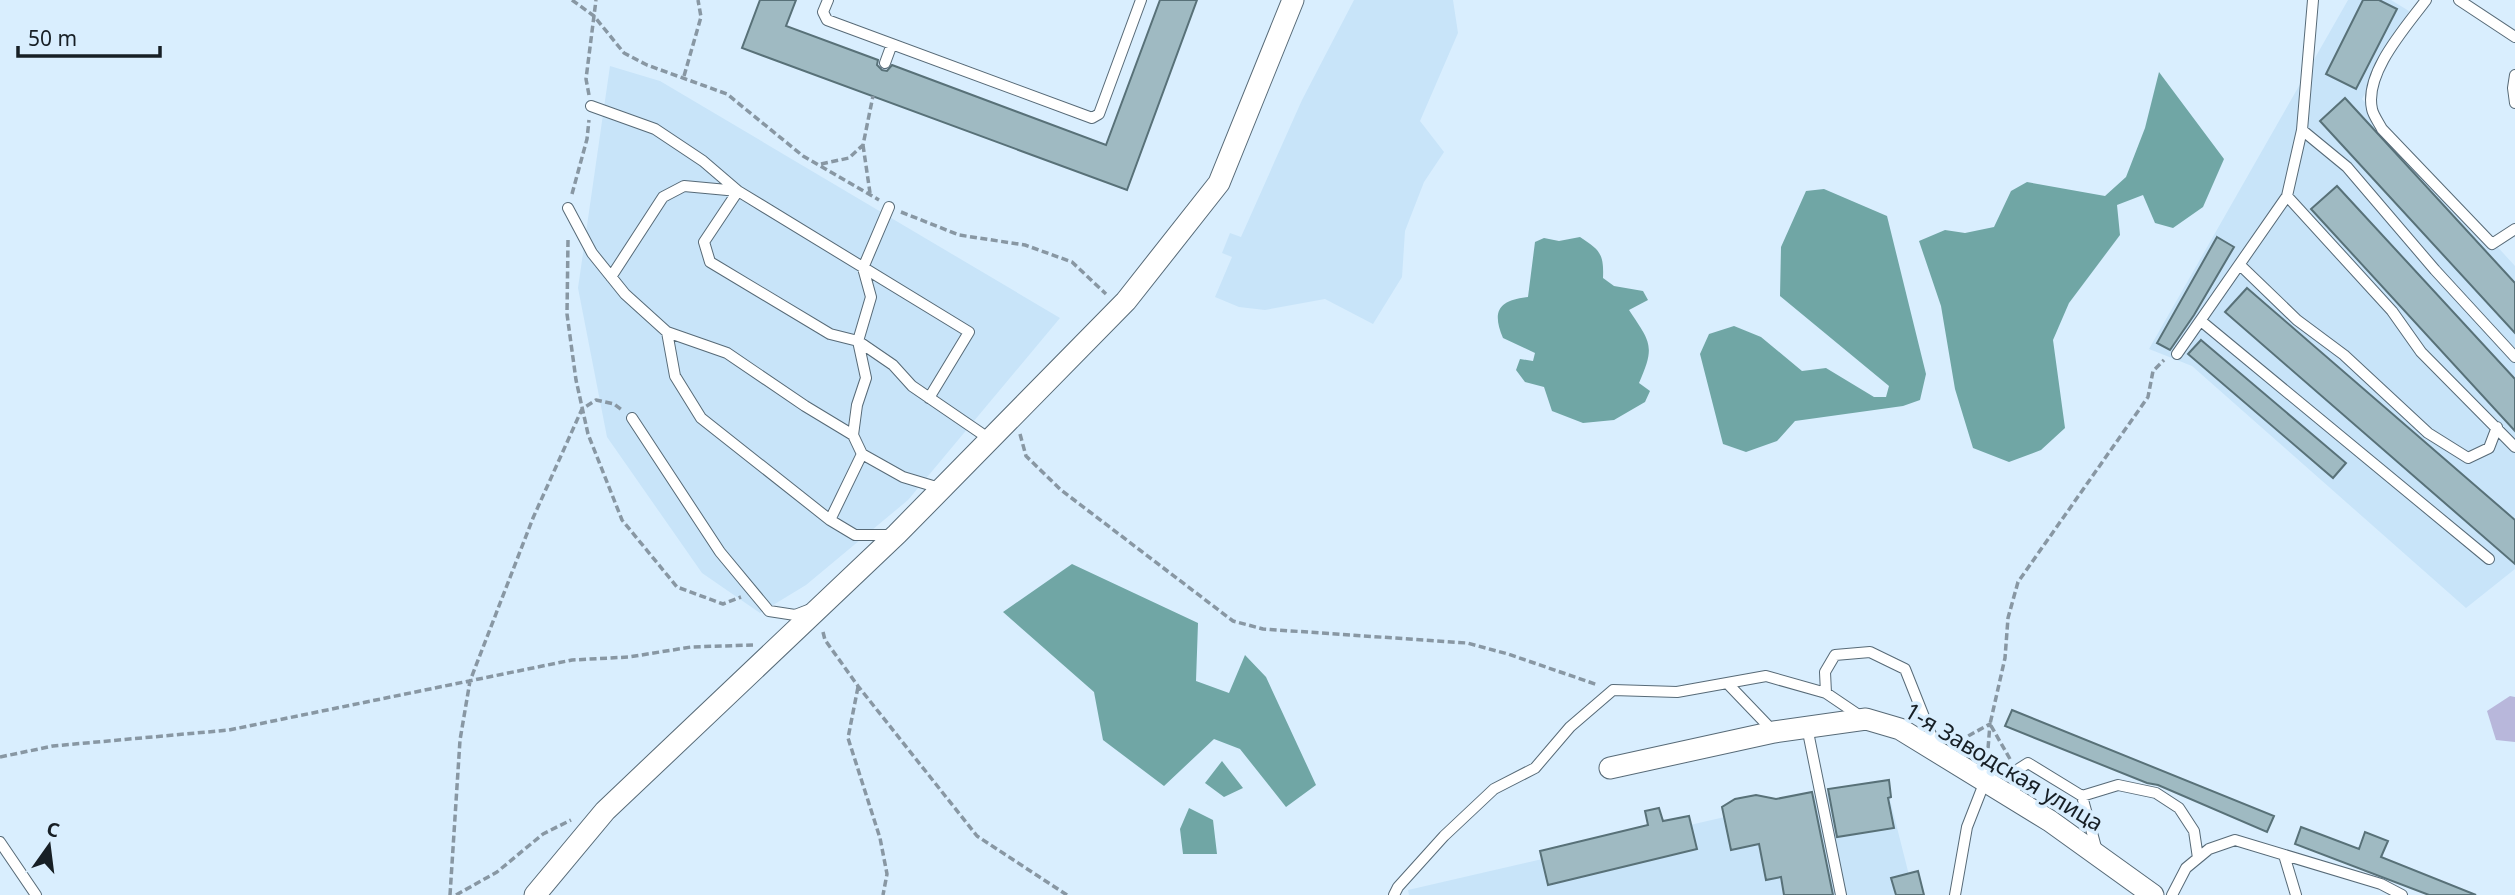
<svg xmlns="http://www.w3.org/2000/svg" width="2515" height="895" font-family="'Noto Sans',sans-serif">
<rect width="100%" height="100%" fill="#d9eefe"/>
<path fill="#c8e4f9" d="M1354,0H1453L1458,33L1420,121L1444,152L1424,182L1405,231L1402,277L1373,324L1325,299L1265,310L1239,307L1215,297L1232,257L1222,253L1230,233L1241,237L1302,100Z
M2348,0H2391L2409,11L2362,99L2515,266V569L2466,608L2192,366L2149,349Z
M610,66L660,81L1060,318L908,500L806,585L760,613L702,573L607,437L578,288Z
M1885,780L1914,895H1409L1408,890Z"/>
<path fill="#b8b7db" d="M2510,696L2515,697V742L2496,740L2487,711Z"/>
<path fill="#70a6a5" d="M2159,72L2224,159L2203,207L2173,228L2155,223L2143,195L2117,205L2120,235L2069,303L2053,340L2065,428L2041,450L2009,462L1973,448L1955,389L1941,306L1919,241L1945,230L1965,233L1994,227L2011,191L2027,182L2105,196L2126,177L2145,128Z
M1824,189L1887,216L1926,374L1920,400L1903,406L1795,421L1777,441L1746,452L1723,444L1700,354L1709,334L1734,326L1761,337L1802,371L1826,368L1874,397H1886L1889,386L1780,296L1781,247L1806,191Z
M1580,237C1600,250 1604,254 1603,278L1614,286L1643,291L1648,300L1629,310C1650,342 1656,345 1639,383L1650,391L1645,402L1614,420L1583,423L1552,411L1544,387L1525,382L1516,370L1520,359L1533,361L1535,353L1503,338C1491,310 1500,300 1528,297L1535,242L1544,238L1559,241Z
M1072,564L1198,623L1196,681L1229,693L1245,655L1266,677L1316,785L1286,807L1240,749L1214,739L1164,786L1103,740L1094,692L1003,612Z
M1222,761L1243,788L1224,797L1205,783Z
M1189,808L1213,820L1217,854H1183L1180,829Z"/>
<path fill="#9fbac2" stroke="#587178" stroke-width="2" d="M760,0H796L786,26L878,60L877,65L882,70L887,71L892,65L1106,145L1160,0H1197L1127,190L742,48Z
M2363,0H2379L2397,9L2356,89L2326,74Z
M2345,98L2515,283V333L2320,121Z
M2337,186L2515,379V431L2311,209Z
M2217,237L2234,247L2194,315L2170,350L2157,343Z
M2247,288L2515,520V564L2225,312Z
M2201,340L2346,463L2333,478L2188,354Z
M2012,710L2274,816L2267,832L2158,785L2147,783L2005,726Z
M1889,780L1891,797L1888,798L1894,828L1837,837L1828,789Z
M1812,792L1833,895H1784L1781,877L1766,880L1759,844L1731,850L1722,807L1735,799L1756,795L1776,799Z
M1659,808L1663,821L1689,816L1697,849L1548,885L1540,851L1648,825L1645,811Z
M2301,827L2359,849L2365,832L2388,841L2381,857L2476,895H2429L2295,844Z
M1918,871L1924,895H1896L1891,878Z"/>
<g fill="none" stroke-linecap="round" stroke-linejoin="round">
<g stroke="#576a77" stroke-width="12">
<path id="lane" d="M828,0L823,12L827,20L1092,118L1099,114L1141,0
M2426,0C2406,27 2364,73 2372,109C2373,115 2379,123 2382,129L2492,244L2515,229
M2459,0L2515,37
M885,63L892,44
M2515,75L2513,88L2515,103
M591,106L655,129L703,161L738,191L969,332L929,398
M2302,130L2347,167L2435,270L2515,357
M2287,196L2392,311L2421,352L2515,447
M568,208L592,253L625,294L667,332L727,353L805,406L853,435L862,454L903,477L943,489
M2240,265L2297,320L2344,355L2428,433L2468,458L2489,448L2497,427
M611,277L663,197L684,186L738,191L704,242L710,262L830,334L858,341L893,365L912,386L991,440
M2201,321L2489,559
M667,332L675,376L701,418L830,520L855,535H894
M2177,354L2287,196L2302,130L2313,0
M632,418L720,552L769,611L795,615L808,610
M853,435L857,405L866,378L858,341L871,297L863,268L889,207
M830,520L862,454
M1728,684L1774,732
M1826,693L1825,672L1835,655L1870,652L1905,669L1936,747
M1807,727L1841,895
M2082,796L2097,851
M2014,799L2017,770L2028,763L2082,796L2118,785L2156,793L2179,808L2194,831L2198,858
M0,842L36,895
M2284,855L2296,895
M1394,895L1398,887L1444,836L1494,789L1535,768L1570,727L1613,690L1677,692L1766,676L1826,693L1863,718
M1955,895L1967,827L1985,781
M2172,895L2186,868L2209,849L2235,840L2381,884L2402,895"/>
</g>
<g stroke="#576a77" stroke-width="23">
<path id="street" d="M1610,768L1774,732L1866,719L1900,729L2050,821L2153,895
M535,895L605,811L897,534L1126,301L1219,183L1293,0"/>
</g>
<path stroke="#8897a3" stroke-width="3.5" stroke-dasharray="7 3.5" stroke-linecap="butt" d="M572,0L594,16L624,53L647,65L727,94L803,156L879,200
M684,76L701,17L698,0
M589,95L586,79L596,0
M863,145L870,193
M821,164L849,158L863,145L873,96
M572,194L587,139L589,120
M901,212L959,235L1025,245L1072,262L1106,294
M568,240L567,314L576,380L588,434L622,520L677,587L723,604L741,597
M1020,434L1026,456L1061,490L1233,621L1263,629L1467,643L1508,654L1598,685
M823,632L825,640L858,686L977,836L1067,895
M858,687L848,738L880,838L887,874L883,895
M1959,741L1990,724L1987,761
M0,757L53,746L229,730L572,660L629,657L691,647L753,645
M2010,759L1990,724L2005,658L2008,618L2018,582L2148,397L2153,371L2164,360
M450,895L460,740L470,681L533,518L582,409L596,400L614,404L622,410
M456,895L497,872L543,834L571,820"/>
<use href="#lane" stroke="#fff" stroke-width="10"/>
<use href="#street" stroke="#fff" stroke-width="21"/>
</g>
<g text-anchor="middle" stroke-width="7" stroke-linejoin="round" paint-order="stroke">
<g font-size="23" fill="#171f25" stroke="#d9eefe">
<text transform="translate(2004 767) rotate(31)" y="8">1-я Заводская улица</text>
</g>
</g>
<g transform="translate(49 846) rotate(14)" stroke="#d9eefe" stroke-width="5" paint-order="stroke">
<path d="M0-5L12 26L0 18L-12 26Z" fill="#171f25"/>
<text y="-10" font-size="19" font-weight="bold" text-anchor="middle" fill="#171f25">С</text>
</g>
<path d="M18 46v10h142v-10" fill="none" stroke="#171f25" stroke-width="3.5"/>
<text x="28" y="46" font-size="21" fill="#171f25" stroke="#d9eefe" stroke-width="5" paint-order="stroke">50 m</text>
</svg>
